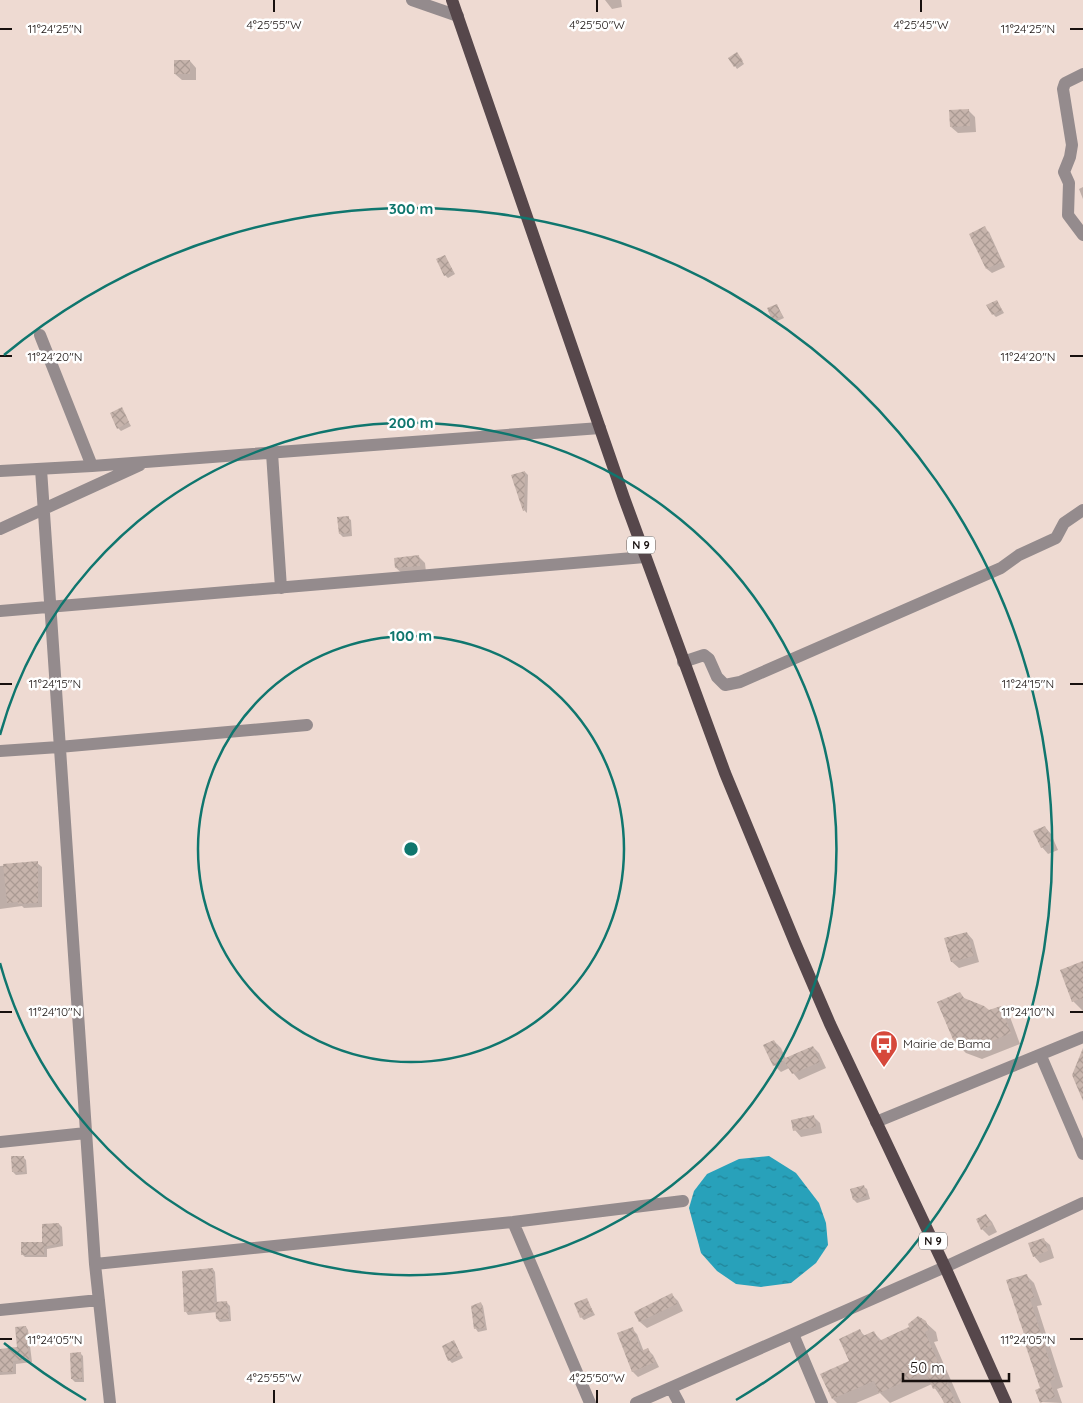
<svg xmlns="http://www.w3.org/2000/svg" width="1083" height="1403" font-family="Quicksand,sans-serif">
<defs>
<pattern id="water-ripples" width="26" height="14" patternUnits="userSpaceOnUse" patternTransform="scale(1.25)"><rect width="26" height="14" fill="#28a1ba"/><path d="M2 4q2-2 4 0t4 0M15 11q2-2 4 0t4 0" fill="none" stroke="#218296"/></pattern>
<pattern id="building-cross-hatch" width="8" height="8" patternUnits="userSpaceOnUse" patternTransform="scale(1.25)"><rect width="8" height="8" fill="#c7b4ac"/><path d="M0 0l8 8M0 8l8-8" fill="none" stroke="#aa9a93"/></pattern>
</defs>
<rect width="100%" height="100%" fill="#eedad2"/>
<path fill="url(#water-ripples)" d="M769,1156L796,1173L819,1203L826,1223L828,1245L816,1263L791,1283L761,1287L736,1284L717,1271L701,1253L689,1208L694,1191L707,1174L739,1159Z"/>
<path fill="#0003" d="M605,0H621L622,7L612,9Z
M739,56L744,64L737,69L735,66Z
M190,61L196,68V80H182L175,74Z
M968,110L975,117L976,132L958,133L951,127Z
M1083,187V199L1079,189Z
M984,228L989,232L1005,267L992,273L987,269L971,234Z
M445,256L455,274L448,278L445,275Z
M997,301L1004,313L996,317L993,314Z
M777,305L784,318L775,322L773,319Z
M121,409L131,426L121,431L118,428Z
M525,472L528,475L527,513L524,510L513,476Z
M348,518L351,520L352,536L343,537L340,534Z
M418,556L425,563L426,572L403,574L396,568Z
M1045,827L1051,834L1058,850L1048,854L1042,847Z
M37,863L42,867V907L24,908L22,906L0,909V866Z
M967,933L973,940L979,962L959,968L952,962Z
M1083,962V1011L1073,1001Z
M960,994L966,1000L989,1011L1000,1007L1010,1017L1020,1044L982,1059L966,1053L956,1043Z
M774,1041L781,1048L786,1059L813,1047L819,1053L826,1068L799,1080L789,1068L781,1072L774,1065Z
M814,1117L820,1123L822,1133L801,1137L795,1130Z
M23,1157L26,1160L27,1174L16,1175L13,1172Z
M864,1187L867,1189L870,1199L857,1203L854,1200L851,1190Z
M986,1215L992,1222L997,1232L989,1236L982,1229L977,1220Z
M59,1224L62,1227L63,1246L47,1249V1257H25L22,1254L44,1243Z
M1043,1239L1050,1245L1054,1258L1040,1263L1034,1256Z
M213,1269L215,1272L217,1303H227L230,1306L231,1321L220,1322L217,1319V1312L188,1315L186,1312Z
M1026,1275L1034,1283L1042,1305L1037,1306L1063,1387L1057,1389L1062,1403L1041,1402V1389L1028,1341Z
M672,1295L678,1301L683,1311L647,1328L640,1322L636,1312Z
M587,1300L595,1315L584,1320L581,1317Z
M481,1303L483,1306L487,1330L478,1332L476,1329Z
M925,1322L936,1332L938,1341L934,1342L961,1403H945L932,1384L890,1403L880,1393L856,1403H837L833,1399L851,1362L859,1330L865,1336L874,1333L882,1341Z
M26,1327L28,1330L32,1362L16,1364V1374L0,1375V1350L18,1348Z
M632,1329L637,1334L644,1352L648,1350L653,1355L659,1367L638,1377L633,1372L619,1333Z
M454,1342L463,1358L452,1363L449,1360Z
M80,1353L83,1356L84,1382H75L72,1379Z"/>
<path fill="url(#building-cross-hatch)" d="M737,52L743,61L734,67L728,58Z
M174,60H190V74H174Z
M969,109L970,126L950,127L949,110Z
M985,226L1002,262L986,269L969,234Z
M445,255L453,271L444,276L436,259Z
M997,300L1002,310L992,315L986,305Z
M777,304L782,316L772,320L767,308Z
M122,407L129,422L117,429L110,413Z
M525,471L524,511H523L511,475Z
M349,516L350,533L339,534L337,517Z
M419,555L420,566L395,568L394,558Z
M1045,826L1052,843L1041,848L1033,831Z
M38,861V903L18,904V902L7,903L3,864Z
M967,932L974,956L951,962L944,938Z
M1083,961V998L1072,1002L1060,970Z
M960,992L964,998L984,1006L989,1010L1001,1006L1011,1033L971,1050L955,1044L937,1002Z
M774,1040L783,1059L813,1046L820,1062L792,1074L784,1061L773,1066L763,1045Z
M1083,1048V1101L1072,1075Z
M814,1115L816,1127L793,1131L791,1120Z
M11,1156H24L25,1172H12Z
M864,1185L867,1196L853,1200L850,1189Z
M986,1214L992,1225L981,1230L976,1219Z
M59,1223L60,1243L44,1247V1255H21V1242H42V1224Z
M1044,1238L1048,1251L1033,1257L1028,1243Z
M213,1268L215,1310L184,1312L182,1271Z
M1027,1274L1034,1297L1030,1299L1055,1379L1050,1381L1055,1397L1040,1403L1035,1390L1040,1388L1024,1341L1026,1340L1006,1280Z
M672,1293L677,1304L639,1322L634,1312Z
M587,1298L593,1312L580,1318L574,1303Z
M227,1301L229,1319H216L215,1302Z
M481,1302L485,1328L474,1329L471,1306Z
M918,1316L926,1321L929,1330L925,1332L956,1403H944L937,1388L933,1389L926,1372L879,1393L874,1381L832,1399L820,1374L849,1361L839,1339L860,1329L863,1336L874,1331L879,1341L909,1327L908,1324Z
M26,1326L29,1359L13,1361V1372H0V1349L17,1347L15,1327Z
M633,1327L641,1351L648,1348L655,1362L632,1372L617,1333Z
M454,1340L461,1355L448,1361L442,1346Z
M81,1352L82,1379H71L70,1353Z"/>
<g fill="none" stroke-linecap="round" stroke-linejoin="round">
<path stroke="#948b8d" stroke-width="12" d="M412,0L458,16
M1083,74L1065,83L1063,89L1072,145L1070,157L1064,172L1069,183L1068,215L1083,235
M40,335L92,466
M272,453L281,588
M41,469L95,1264L110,1403
M0,471L92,466L600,428
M0,529L140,465
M0,611L645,557
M683,662L704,655L709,659L717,677L725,685L740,682L1001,568L1019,555L1056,538L1064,523L1083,510
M0,751L59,747L307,725
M1041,1056L1083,1154
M876,1122L1083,1037
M0,1142L86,1133
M513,1222L590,1403
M95,1264L513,1222L683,1201
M0,1310L99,1300
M793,1334L822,1403
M671,1388L679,1403
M636,1403L945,1267L1083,1203"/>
<path stroke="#56474b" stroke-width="12" d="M452,0L624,498L725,773L796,945L830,1024L945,1267L1006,1403"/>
</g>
<path fill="none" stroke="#17100e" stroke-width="2" d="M274,0V12M597,0V12M921,0V12M0,29H12M1070,29H1083M0,356H12M1070,356H1083M0,684H12M1070,684H1083M0,1012H12M1070,1012H1083M0,1339H12M1070,1339H1083M274,1390V1403M597,1390V1403"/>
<g fill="none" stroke="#0f766e" stroke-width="2.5">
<circle cx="411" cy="849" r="213"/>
<path d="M0 735A426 426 0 1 1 0 963"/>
<path d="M86 1400A640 640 0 0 1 4 1343M4 355A640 640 0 1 1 736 1400"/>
</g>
<defs>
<g id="bus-pin" transform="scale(1.4375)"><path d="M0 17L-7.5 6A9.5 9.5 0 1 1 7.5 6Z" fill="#d6483b" stroke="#fff"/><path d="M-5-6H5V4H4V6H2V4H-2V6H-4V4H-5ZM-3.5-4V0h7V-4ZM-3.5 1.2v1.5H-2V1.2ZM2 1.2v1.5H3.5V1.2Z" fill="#fff"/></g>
</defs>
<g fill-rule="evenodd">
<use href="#bus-pin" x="884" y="1044"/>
</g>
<g text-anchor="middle" stroke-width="5" stroke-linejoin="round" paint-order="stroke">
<g fill="#fff" stroke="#5d5856" stroke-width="1">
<rect x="627" y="536.5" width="28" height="17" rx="4"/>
<rect x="919" y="1232.5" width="28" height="17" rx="4"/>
</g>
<g font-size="11" font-weight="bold" fill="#17100e">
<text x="641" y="549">N 9</text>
<text x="933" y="1245">N 9</text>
</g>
<g font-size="12" fill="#17100e" stroke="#fff" text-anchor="start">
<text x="903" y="1048">Mairie de Bama</text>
</g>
</g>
<g font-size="12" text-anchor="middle" fill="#17100e" stroke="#fff" stroke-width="5" stroke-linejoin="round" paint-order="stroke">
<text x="274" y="29">4°25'55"W</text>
<text x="597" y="29">4°25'50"W</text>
<text x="921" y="29">4°25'45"W</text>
<text x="55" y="33">11°24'25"N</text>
<text x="1028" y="33">11°24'25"N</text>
<text x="55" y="361">11°24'20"N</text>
<text x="1028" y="361">11°24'20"N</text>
<text x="55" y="688">11°24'15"N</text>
<text x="1028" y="688">11°24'15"N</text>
<text x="55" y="1016">11°24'10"N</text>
<text x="1028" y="1016">11°24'10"N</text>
<text x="55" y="1344">11°24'05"N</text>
<text x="1028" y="1344">11°24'05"N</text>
<text x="274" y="1382">4°25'55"W</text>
<text x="597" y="1382">4°25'50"W</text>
</g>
<circle cx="411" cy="849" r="8" fill="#0f766e" stroke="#fff" stroke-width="2.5"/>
<g font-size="15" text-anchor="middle" font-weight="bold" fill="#0f766e" stroke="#fff" stroke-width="5" stroke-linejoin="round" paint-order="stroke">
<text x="411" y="214">300 m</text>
<text x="411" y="428">200 m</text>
<text x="411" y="641">100 m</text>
</g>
<path d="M903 1373v8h106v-8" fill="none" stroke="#17100e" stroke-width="2.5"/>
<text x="910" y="1373" font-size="15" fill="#17100e" stroke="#ffffff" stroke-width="4" paint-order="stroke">50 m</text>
</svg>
